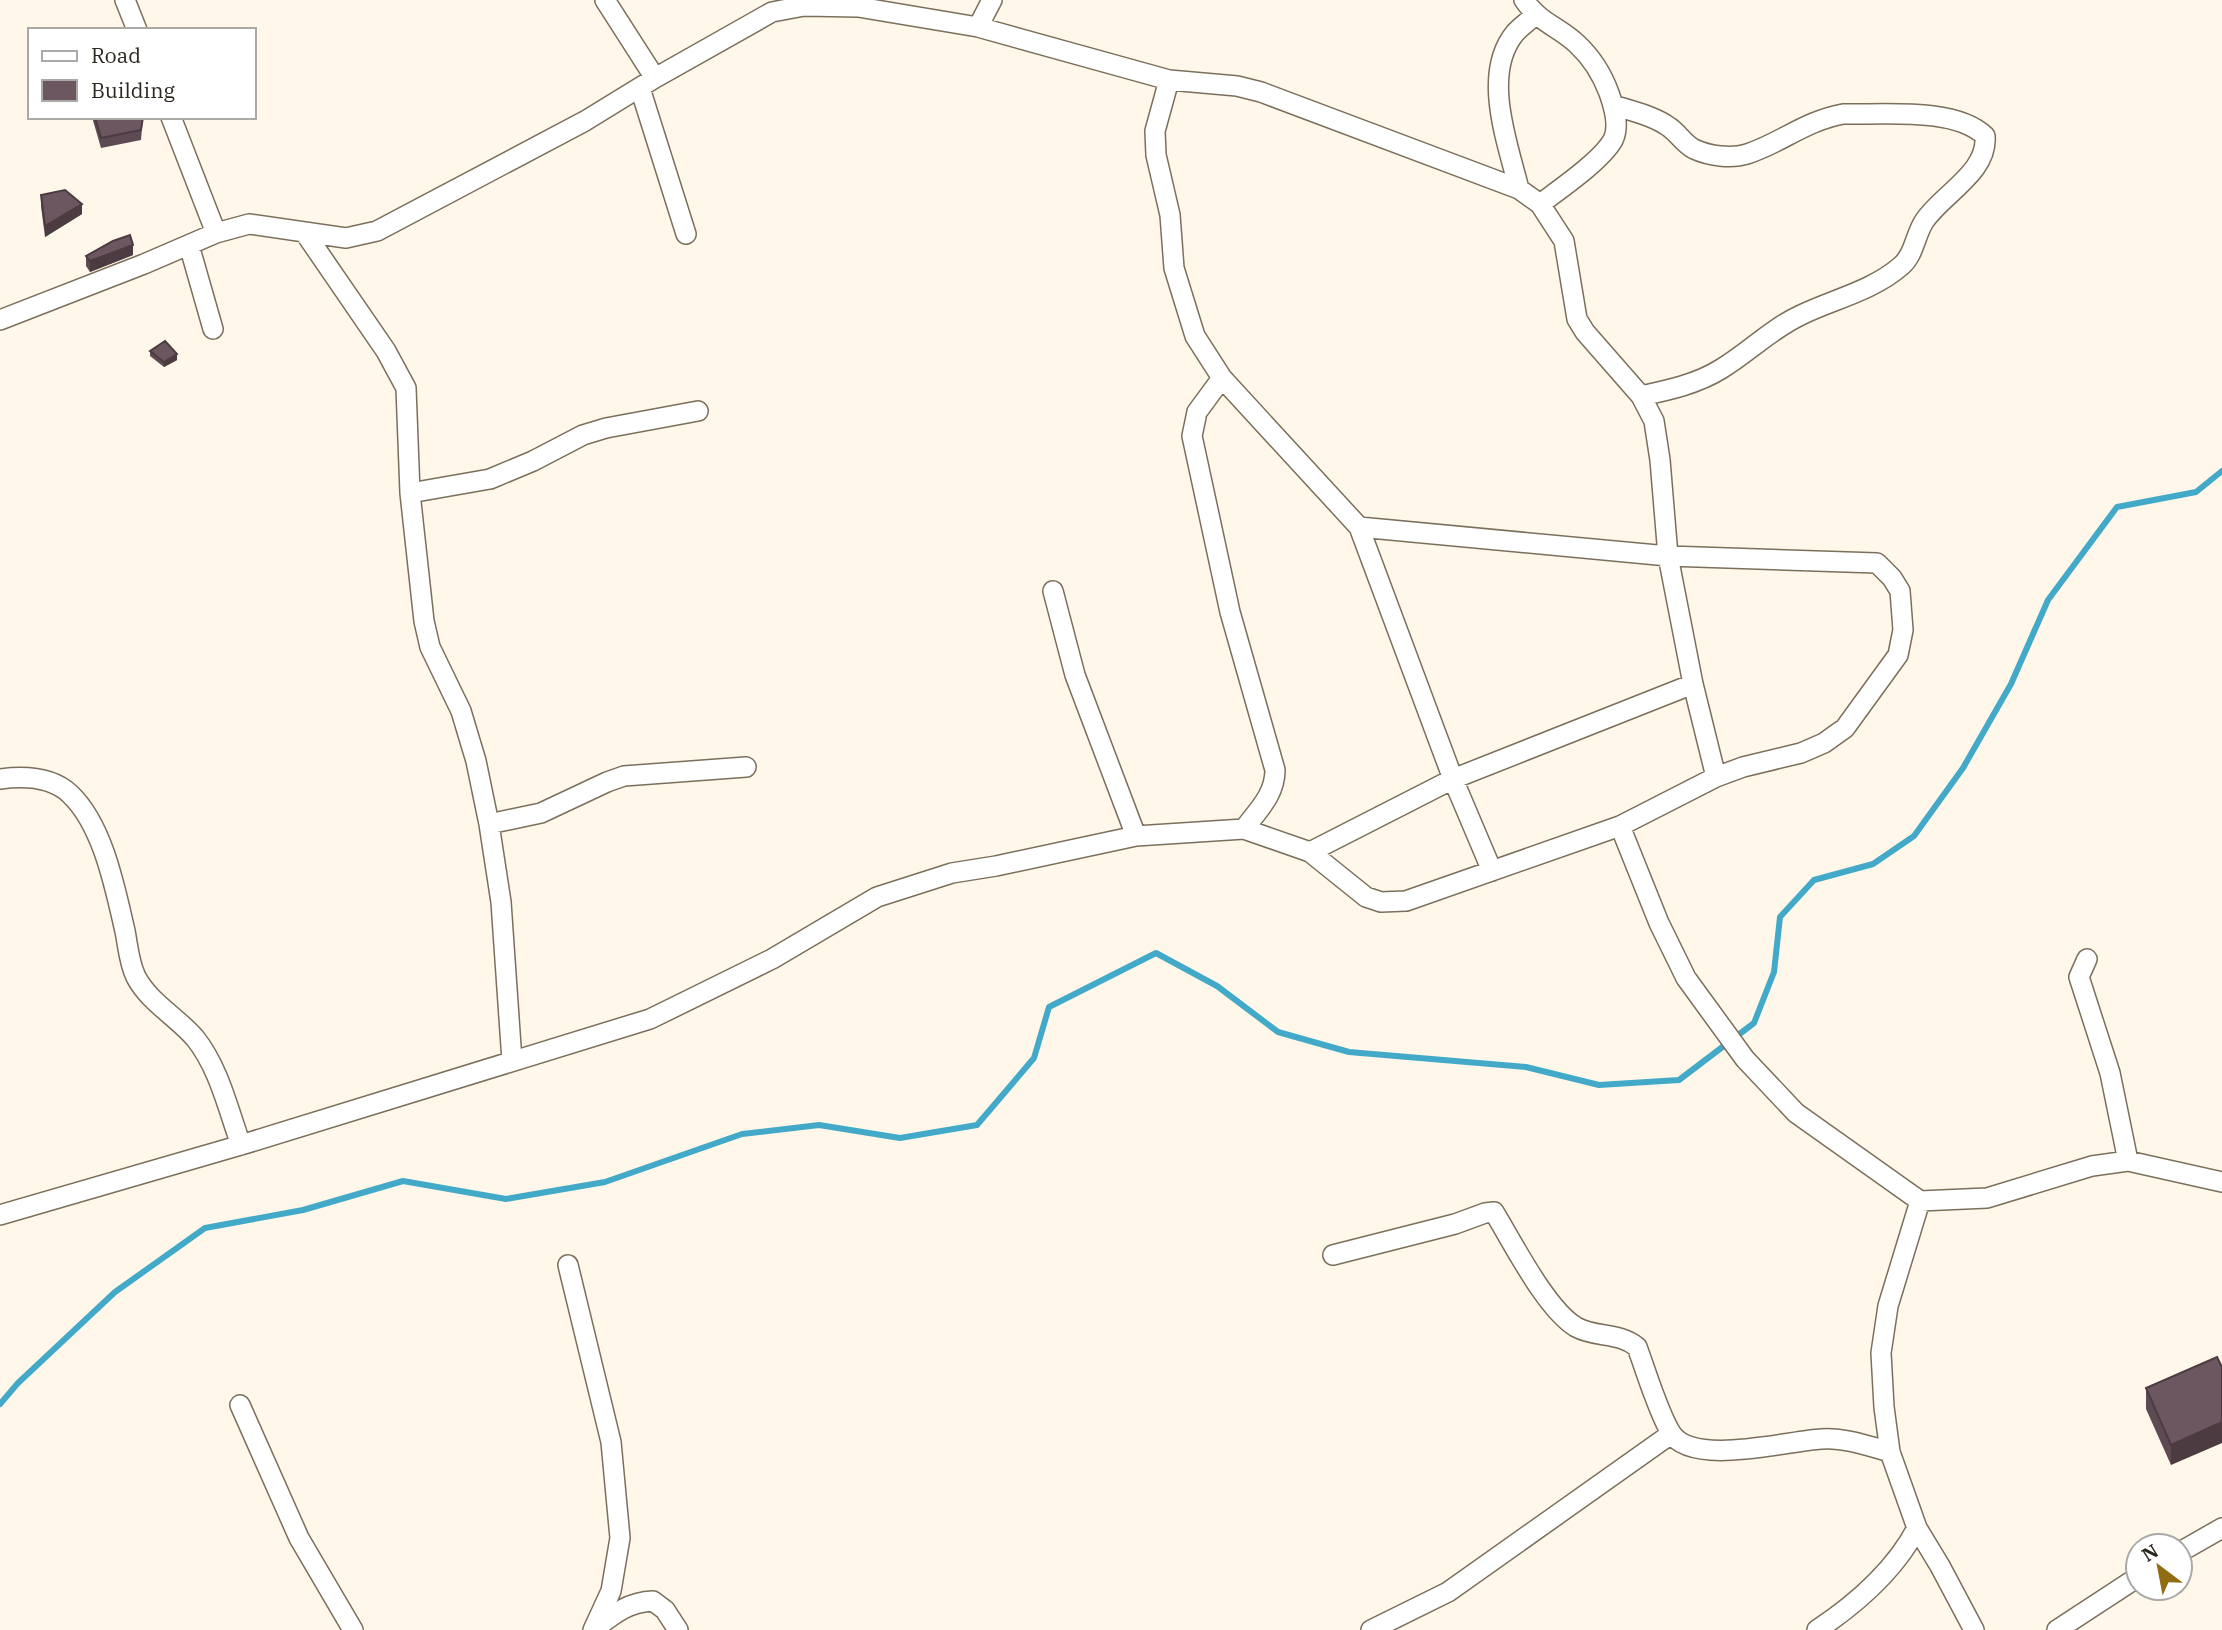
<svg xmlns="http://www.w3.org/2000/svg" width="2222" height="1630" font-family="'IBM Plex Serif',serif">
<rect width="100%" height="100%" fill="#fff7e9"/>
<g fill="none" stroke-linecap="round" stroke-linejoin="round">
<path stroke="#42a9c8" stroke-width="6" d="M0,1404L18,1383L115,1292L205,1228L303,1210L403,1181L506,1199L605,1182L742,1134L819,1125L900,1138L977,1125L1034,1058L1049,1007L1156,953L1217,986L1278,1032L1349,1052L1526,1067L1599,1085L1679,1080L1754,1023L1774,972L1780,917L1814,880L1873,864L1914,836L1963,768L2011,684L2048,600L2117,507L2196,492L2222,471"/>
<g stroke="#7b6f5b" stroke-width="22">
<path id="street" d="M125,0L137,30
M605,0L655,78
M1524,0C1541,24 1558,26 1577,44C1592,58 1602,74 1609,93C1614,107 1620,126 1613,140C1601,161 1560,189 1540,204
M978,27L992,0
M1169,80L1155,131L1156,155L1170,215L1174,268L1195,336L1222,378L1359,527L1453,779L1492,871
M640,88L686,234
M1613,105C1632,111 1654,116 1669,127C1678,133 1684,144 1694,149C1709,156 1731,159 1747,154C1781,143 1805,121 1843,114C1883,115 1955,107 1985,136C1988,172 1944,193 1925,220C1915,234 1915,254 1901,266C1872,291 1834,299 1801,315C1771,329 1749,352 1721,369C1697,384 1669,390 1641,396
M171,117L216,233
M1519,189C1508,144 1481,74 1515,33C1520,27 1529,21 1535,15
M305,233L386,351L406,388L410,493L424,621L430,647L461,711L476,761L489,824L501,902L512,1061
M189,245L213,329
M0,320L144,264L216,233L249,224L346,238L377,231L585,121L655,78L772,12L804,6L858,7L978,27L1169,80L1237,86L1261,92L1519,189L1540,204L1564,241L1577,319L1585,332L1641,396L1654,421L1660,460L1668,556L1693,684L1716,777
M1222,378L1197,412L1192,436L1230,612L1275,770C1275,795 1258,810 1244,829
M410,493L490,479L533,461L583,435L606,428L698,411
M1359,527L1668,556L1877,563L1892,578L1900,591L1903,630L1898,655L1845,728L1824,743L1801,753L1743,767L1716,777L1620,826
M1053,591L1075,675L1136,836
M0,779C23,776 52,777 70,794C103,825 115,888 125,931C128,946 129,963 136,977C149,1002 177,1017 195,1038C219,1068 228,1109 241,1145
M489,824L541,813L607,782L624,776L746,767
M1310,852L1453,779L1693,684
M2087,959L2079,977L2110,1073L2128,1161
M1920,1201L1888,1306L1881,1353L1884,1407L1890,1452L1917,1528L1940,1566L1974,1630
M0,1215L241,1145L650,1019L772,959L877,897L952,873L996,866L1136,836L1244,829L1310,852L1366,897L1381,902L1406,901L1620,826L1659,923L1686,978L1745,1059L1796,1113L1920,1201L1987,1198L2092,1166L2128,1161L2222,1182
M1333,1255L1455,1224L1485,1213L1494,1212C1513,1243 1546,1309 1576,1327C1596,1338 1619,1332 1637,1347C1646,1371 1658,1412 1671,1433C1692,1467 1787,1441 1821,1439C1843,1437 1869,1446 1890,1452
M568,1265L611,1442L620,1538L611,1591L593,1630
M240,1405L299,1538L353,1630
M2180,1552L2222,1528
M597,1627C615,1613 629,1602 653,1601L665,1610L678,1630
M1371,1630L1448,1592L1671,1434
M1817,1630C1856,1604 1895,1570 1917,1528
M2057,1630L2138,1577"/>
</g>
<use href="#street" stroke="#fff" stroke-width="19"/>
</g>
<path fill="#5d4a52" d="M92,117H143L141,140L101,148Z
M41,195L82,214L45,237L41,206Z
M133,255L90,272L86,266V256Z
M150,351L177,360L164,367L150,356Z
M2217,1357L2171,1465L2146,1409V1388Z"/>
<path fill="#4c3c42" d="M82,204V214L45,237V226Z
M133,245V255L90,272V261Z
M177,354V360L164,367V362Z
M2222,1422V1443L2171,1465V1445Z"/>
<path fill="#6c565f" stroke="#4c3c42" stroke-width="2" d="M95,117H143L141,130L101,138Z
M65,190L82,204L45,226L41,195Z
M130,235L133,245L90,261L86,256L113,241Z
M165,341L177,354L164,362L150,351Z
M2217,1357L2222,1367V1422L2171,1445L2146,1388Z"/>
<rect x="28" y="28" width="228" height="91" fill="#ffffff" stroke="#aba9a5" stroke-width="2"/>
<rect x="42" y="51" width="35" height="10" fill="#ffffff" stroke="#aba9a5" stroke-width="2"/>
<text x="91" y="63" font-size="21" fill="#2d281f">Road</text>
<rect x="42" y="80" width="35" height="21" fill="#6c565f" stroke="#aba9a5" stroke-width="2"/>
<text x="91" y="98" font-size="21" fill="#2d281f">Building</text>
<g transform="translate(2159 1567) rotate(328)"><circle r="33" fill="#ffffff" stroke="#aba9a5" stroke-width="2"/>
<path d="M0-5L12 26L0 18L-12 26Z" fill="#906d13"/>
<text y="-10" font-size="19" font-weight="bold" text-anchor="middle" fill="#2d281f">N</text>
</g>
</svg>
